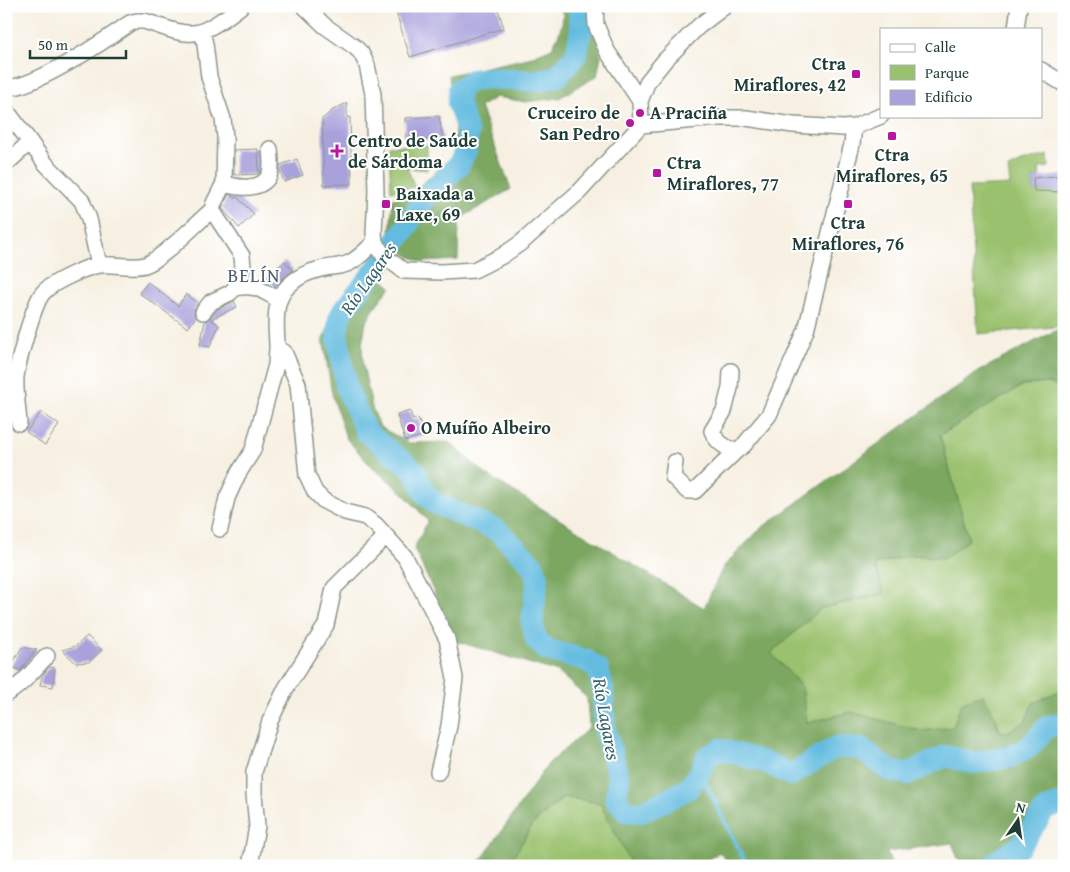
<svg xmlns="http://www.w3.org/2000/svg" width="1070" height="872" font-family="'Gentium Book Plus',serif">
<rect width="100%" height="100%" fill="#fff"/>
<filter id="ink" filterUnits="userSpaceOnUse"><feTurbulence type="fractalNoise" baseFrequency=".02" numOctaves="2"/><feDisplacementMap in="SourceGraphic" scale="10" xChannelSelector="R" yChannelSelector="G"/><feConvolveMatrix kernelMatrix="1 2 1 2 8 2 1 2 1" color-interpolation-filters="sRGB"/></filter>
<filter id="wash" filterUnits="userSpaceOnUse"><feTurbulence type="fractalNoise" baseFrequency=".0096" numOctaves="4" result="noise"/><feDisplacementMap in="SourceGraphic" scale="20" xChannelSelector="R" yChannelSelector="G"/><feGaussianBlur stdDeviation="1.12" result="paint"/><feColorMatrix in="noise" values="0 0 0 0 0 0 0 0 0 0 0 0 0 0 0 0 0 1.4 0 .05"/><feComposite in="paint" operator="in"/></filter>
<g filter="url(#wash)">
<rect width="100%" height="100%" fill="#f7f0e2"/>
<path fill="#9ac16d" stroke="#5c7f50" d="M427,145V170L407,168L415,187L391,191L389,146Z
M1048,155L1049,167L1039,168L1040,177L1033,178L1034,191L1064,192V326L978,334L969,187L1010,185L1008,168L1021,162Z
M1050,383L1064,390V691L1061,690L1034,703L1025,722L1007,732L1000,731L996,718L962,702L953,727L923,732L851,712L807,723L802,687L771,653L822,608L884,594L875,565L912,555L944,558L969,540L940,435L1023,385Z
M564,797L600,803L632,866H508L533,824Z"/>
<path fill="#7ba760" stroke="#4d724a" d="M560,6H591L601,56L597,76L559,98L525,102L496,97L480,107L511,189L459,219L458,260L422,262L405,254L390,232L393,199L414,191L453,156L455,130L449,75L528,58L552,48C558,36 567,20 560,6Z
M368,267L391,287L377,304L366,323L362,344L363,365L372,407L380,427L409,443L449,442L487,475L704,608L723,567L760,529L979,371L1064,326V390L1050,383L1023,385L940,435L969,540L944,558L912,555L875,564L884,594L822,608L771,653L802,687L807,723L851,712L922,731L953,727L962,702L983,695L996,718L999,731L1007,732L1025,722L1033,703L1061,690L1064,691V801L1025,832L1026,852L1006,866H961L952,843L887,852L892,866H732L719,852L700,866H632L600,803L564,797L533,824L508,866H477L549,763L589,728L587,698L558,672L456,641L414,548L428,521L403,493L370,465L346,438L332,394L323,339L343,298Z"/>
<g fill="none" stroke-linecap="round" stroke-linejoin="round">
<path stroke="#63bce0" stroke-width="4" d="M700,772L747,866"/>
<path stroke="#63bce0" stroke-width="22" d="M579,6L581,29L576,55L558,76L537,81L490,78L472,80L459,89L458,103L468,133L466,150L459,165L423,200L406,228L375,271L344,309L339,319L337,334L347,388L366,432L414,470L425,493L435,503L498,531L533,565L538,578L532,621L536,640L547,650L586,660L598,669L603,690L605,729L619,779L616,798L626,811L642,812L688,789L700,772L707,757L720,749L765,762L791,775L836,747L861,749L890,771L908,774L945,756L974,763L1010,757L1029,747L1048,726L1064,724
M995,866L997,861L1020,846L1045,810L1064,802"/>
</g>
<g id="blocks">
<path fill="#a9a1db" d="M394,6H497L504,28L410,57Z
M347,103V117H350L352,184L324,185L322,119L333,110Z
M439,116L443,139L406,141L405,118Z
M258,149L259,174L234,175V150Z
M297,159L303,175L284,182L280,171V165Z
M1064,175V192L1034,191L1033,178Z
M229,194L235,198L237,197L254,214L239,228L222,208Z
M285,261L293,270L283,278L276,287L267,277Z
M148,282L178,306L186,294L198,303L194,310L196,317L188,328L139,293Z
M234,301L237,307L211,319L219,325L210,347L200,345L205,321L210,318L217,310Z
M410,411L413,420L418,418L424,435L405,441L397,415Z
M41,412L59,425L45,445L26,432Z
M87,636L102,650L89,662L76,663L62,650L76,646Z
M22,647L37,650L20,671L11,666Z
M49,667L55,668L53,687L40,685L42,676Z"/>
</g>
</g>
<g filter="url(#ink)">
<use href="#blocks" fill-opacity="0" stroke="#8b968b" stroke-width="1"/>
<g fill="none" stroke-linecap="round" stroke-linejoin="round">
<g stroke="#8b968b" stroke-width="18">
<path id="street" d="M304,6L325,26L355,47L361,53L367,65L373,94L376,191L374,233L375,242L384,256L404,271L442,272L474,270L502,256L522,242L580,191L641,125L719,118H746L793,125L843,128L854,127L881,116
M595,6L596,25L607,51L640,101L641,125
M1016,29L1019,6
M1041,70L1064,84
M6,88C37,87 104,41 130,23L137,21H144C159,25 178,35 193,33C206,33 231,14 241,6
M640,101L648,81L665,60L699,26L725,6
M6,110L30,142L6,164
M30,142L45,163L82,201L89,219L99,265
M224,183C238,189 264,191 270,173C272,165 271,157 270,149
M375,242C367,249 360,257 351,262C341,268 328,266 317,270C301,274 284,285 279,301C274,315 277,334 277,348L284,352L298,384L307,475L315,492L324,501L345,512L365,517L376,525L405,557L447,639L455,678L449,726L438,772
M235,288C256,284 261,290 279,300
M203,312L211,302L230,293L235,288L243,267L242,256L212,210
M731,371L730,388L724,411L712,431C716,441 725,448 736,451
M19,423C18,408 15,392 16,377C18,362 33,306 42,294C50,283 86,267 99,265C114,263 130,269 145,265C163,259 196,223 212,210L214,203L224,183L225,137L223,119L209,77L205,44L202,31
M675,462L673,477L687,491H695L736,451L744,445L769,415L806,330L852,144L854,127
M220,529L227,498L238,474L253,450L276,365L277,348
M6,694C23,685 34,669 47,656
M250,866L257,826L254,794V772L270,721L286,688L326,625L334,588L386,536"/>
</g>
<use href="#street" stroke="#fff" stroke-width="15"/>
</g>
</g>
<g fill="#b5179e" stroke="#fff" stroke-width="2">
<rect x="851" y="69" width="10" height="10" rx="2.5"/>
<circle cx="640" cy="113" r="5"/>
<circle cx="630" cy="123" r="5"/>
<rect x="887" y="131" width="10" height="10" rx="2.5"/>
<path d="M334.5 143.5h5v5h5v5h-5v5h-5v-5h-5v-5h5z"/>
<rect x="652" y="168" width="10" height="10" rx="2.5"/>
<rect x="381" y="199" width="10" height="10" rx="2.5"/>
<rect x="843" y="199" width="10" height="10" rx="2.5"/>
<circle cx="411" cy="428" r="5"/>
</g>
<g text-anchor="middle" stroke-width="4" stroke-linejoin="round" paint-order="stroke">
<g font-size="18" font-weight="bold" fill="#1f3d34" stroke="#fff" text-anchor="start">
<text x="846" y="70" text-anchor="end">Ctra<tspan x="846" dy="21">Miraflores, 42</tspan></text>
<text x="620" y="119" text-anchor="end">Cruceiro de<tspan x="620" dy="21">San Pedro</tspan></text>
<text x="650" y="119">A Praciña</text>
<text x="348" y="147">Centro de Saúde<tspan x="348" dy="21">de Sárdoma</tspan></text>
<text x="892" y="161" text-anchor="middle">Ctra<tspan x="892" dy="21">Miraflores, 65</tspan></text>
<text x="667" y="169">Ctra<tspan x="667" dy="21">Miraflores, 77</tspan></text>
<text x="396" y="200">Baixada a<tspan x="396" dy="21">Laxe, 69</tspan></text>
<text x="848" y="229" text-anchor="middle">Ctra<tspan x="848" dy="21">Miraflores, 76</tspan></text>
<text x="421" y="434">O Muíño Albeiro</text>
</g>
<g font-size="19" letter-spacing="1" fill="#4f606e" stroke="#fff">
<text x="254" y="282">BELÍN</text>
</g>
<g font-size="19" font-style="italic" fill="#336368" stroke="#fff">
<text transform="translate(368 278) rotate(-55)" y="7">Río Lagares</text>
<text transform="translate(607 719) rotate(80)" y="7">Río Lagares</text>
</g>
</g>
<rect width="1070" height="872" fill="none" stroke="#fff" stroke-width="25"/>
<rect x="880" y="28" width="162" height="90" fill="#ffffff" stroke="#a5b1ae"/>
<rect x="890" y="44" width="25" height="8" fill="#ffffff" stroke="#a5b1ae"/>
<text x="925" y="52" font-size="15" fill="#1f3d34">Calle</text>
<rect x="890" y="65" width="25" height="15" fill="#9ac16d" stroke="#a5b1ae"/>
<text x="925" y="78" font-size="15" fill="#1f3d34">Parque</text>
<rect x="890" y="90" width="25" height="15" fill="#a9a1db" stroke="#a5b1ae"/>
<text x="925" y="102" font-size="15" fill="#1f3d34">Edificio</text>
<g transform="translate(1018 820) rotate(13)" stroke="#ffffff" stroke-width="4" paint-order="stroke">
<path d="M0-4L9 19L0 12L-9 19Z" fill="#1f3d34"/>
<text y="-8" font-size="14" font-weight="bold" text-anchor="middle" fill="#1f3d34">N</text>
</g>
<path d="M30 50v8h96v-8" fill="none" stroke="#1f3d34" stroke-width="2.5"/>
<text x="38" y="50" font-size="15" fill="#1f3d34" stroke="#ffffff" stroke-width="4" paint-order="stroke">50 m</text>
</svg>
